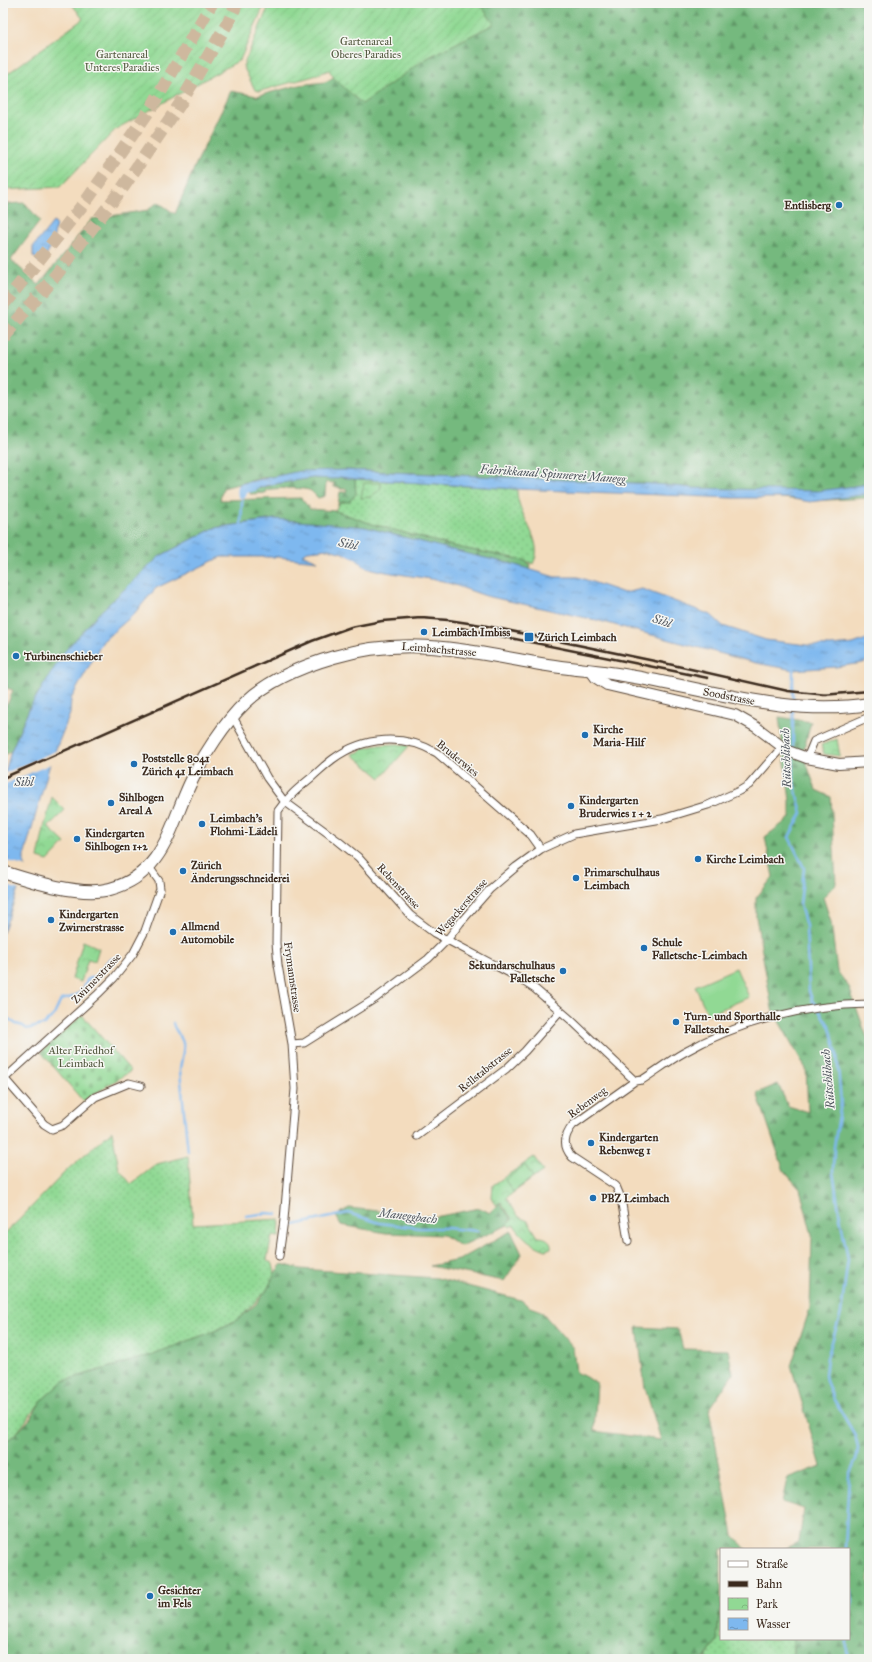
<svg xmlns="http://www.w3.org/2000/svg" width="872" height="1662" font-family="'IM FELL Great Primer',serif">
<defs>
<pattern id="grass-dots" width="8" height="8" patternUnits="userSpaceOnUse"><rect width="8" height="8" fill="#91d994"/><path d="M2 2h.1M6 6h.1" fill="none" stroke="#7eba7f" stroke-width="1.8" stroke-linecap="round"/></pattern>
<pattern id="forest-firs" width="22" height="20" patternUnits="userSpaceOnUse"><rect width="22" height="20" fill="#74b97e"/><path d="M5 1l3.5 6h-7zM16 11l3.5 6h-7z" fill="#609767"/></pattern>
<pattern id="cemetery-stones" width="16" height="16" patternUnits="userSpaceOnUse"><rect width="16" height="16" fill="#91d994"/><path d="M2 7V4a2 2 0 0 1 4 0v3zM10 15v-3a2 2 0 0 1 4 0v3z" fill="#7eba7f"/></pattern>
<pattern id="park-crowns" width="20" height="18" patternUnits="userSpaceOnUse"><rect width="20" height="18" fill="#91d994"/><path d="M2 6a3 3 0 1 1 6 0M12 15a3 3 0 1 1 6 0" fill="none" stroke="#7eba7f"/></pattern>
<pattern id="garden-furrows" width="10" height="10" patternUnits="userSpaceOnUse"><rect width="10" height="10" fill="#91d994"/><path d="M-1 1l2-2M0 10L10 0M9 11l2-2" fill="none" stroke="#7eba7f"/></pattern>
<pattern id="water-ripples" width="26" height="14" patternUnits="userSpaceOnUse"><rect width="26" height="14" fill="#7eb8ef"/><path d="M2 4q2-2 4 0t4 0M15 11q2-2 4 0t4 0" fill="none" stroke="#6896c1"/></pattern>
</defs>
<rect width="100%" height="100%" fill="#f6f6f2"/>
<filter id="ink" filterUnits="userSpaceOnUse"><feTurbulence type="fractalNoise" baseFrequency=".025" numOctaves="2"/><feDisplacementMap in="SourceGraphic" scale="8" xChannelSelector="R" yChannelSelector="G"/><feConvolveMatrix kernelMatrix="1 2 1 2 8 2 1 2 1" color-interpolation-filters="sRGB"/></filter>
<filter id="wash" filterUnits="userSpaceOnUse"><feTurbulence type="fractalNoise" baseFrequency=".012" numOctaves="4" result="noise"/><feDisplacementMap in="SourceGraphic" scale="16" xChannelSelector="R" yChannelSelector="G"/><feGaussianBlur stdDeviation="0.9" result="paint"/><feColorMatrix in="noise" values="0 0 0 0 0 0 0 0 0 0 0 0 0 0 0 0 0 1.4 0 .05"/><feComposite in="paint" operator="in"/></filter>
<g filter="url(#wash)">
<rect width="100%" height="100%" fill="#f3dcbe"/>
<path fill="url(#grass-dots)" stroke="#668259" d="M355,479L517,489C516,512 539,534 536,555C536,558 534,561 533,564L524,560L456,547L372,524L335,511L338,505L355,494Z
M112,1131L119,1169L131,1184L157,1164L188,1156L193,1224L280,1219L279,1237L272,1236L267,1260L273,1264L275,1273L267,1290L240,1318L217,1330L148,1356L63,1381L42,1400L15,1435L3,1443V1235L20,1219L67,1170Z
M721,1614V1639H793V1659H704L717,1641L719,1616Z"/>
<path fill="url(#forest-firs)" stroke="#58724e" d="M479,3H869V498L809,501L655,484L345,470L261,478L223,488L220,500L301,498L310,509L336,511L372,524L456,547L524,560L531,565L530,570L512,564L316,523L275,519L214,528L160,556L30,707L11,751L3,756V704L8,703L13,690L3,687V204L25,203L40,221L11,260L39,285L92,219L148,210L158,202L175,214L195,166L231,91L257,96L299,85L325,82L334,77L362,104L427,58L494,24Z
M340,477L355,479L356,494L349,502H342L338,505L340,492H346L347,489H340V487H334V483L326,482L325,496L318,498C316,496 313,493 311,491C305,487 273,488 266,490L265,493L250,494V491C270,485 290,480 311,478C321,477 330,480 340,477Z
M779,717L811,722L803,753L816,790L831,797L836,884L823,897L831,922L837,971L849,987L869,1043V1659H793V1639H849V1549H785L799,1542L804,1509L782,1502L787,1479L821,1466L791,1366L810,1308L812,1235L800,1189L784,1171L757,1093L778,1084L788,1106L808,1112L806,1069L772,1009L756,917V898L773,877L765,837L790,818V801Z
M500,1203L511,1219L508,1225L461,1246L443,1235L386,1233L341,1225L336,1216L349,1208L435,1217L480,1208L490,1213Z
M511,1231L522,1254L504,1281L430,1266L459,1260Z
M282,1264L300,1269L437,1278L521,1300L530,1307L541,1311L573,1348L576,1372L597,1383L594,1431L661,1440L645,1388L637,1327L678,1329L683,1349L728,1350L733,1374L709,1410L733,1535L746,1549H721V1614L719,1616L717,1641L704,1659H3V1443L15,1435L30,1419L42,1400L63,1381L148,1356L217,1330L240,1318L256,1304L267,1290L275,1273Z"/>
<path fill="url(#cemetery-stones)" stroke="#668259" d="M82,1015L131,1071L83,1101L41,1052Z"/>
<path fill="url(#park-crowns)" stroke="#668259" d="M364,483H381L380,490L370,497L361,498Z
M837,739L840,756L824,754L821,745Z
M398,744L409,746L381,778L352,754L362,751V749L378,745Z
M52,797L65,810L48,827L65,843L48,861L38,858L44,828Z
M83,941L99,948L95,961L88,959L81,982L72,979Z
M534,1157L543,1171L506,1198L519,1217L528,1221L538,1237C544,1237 550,1239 551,1245V1248L546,1250C533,1246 522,1237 514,1225L510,1227L508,1224L512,1219L501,1202L496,1205L492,1198L493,1185Z"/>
<path fill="url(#garden-furrows)" stroke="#668259" d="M71,3H265L240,60L116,129L60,187L3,190V77L83,19Z
M270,3H479L494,24L427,58L362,104L334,78L329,70L314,76L260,91L255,90L243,66Z"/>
<path fill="#91d994" stroke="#668259" d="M736,968L749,997L708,1015L695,986Z
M525,1165L533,1177L513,1192L505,1180Z"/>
<path fill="url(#water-ripples)" stroke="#5c7186" d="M53,222L56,224C54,237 51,255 39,262L33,256V247Z
M345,470L655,484L693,488L818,491L869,484V494L810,502L789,498H733L517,489L355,479L340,477L334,479L313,478L268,485L250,491L248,489L240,491L239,484L300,471Z
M275,519L365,527L468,554L512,564L555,577H578L624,593L642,589L711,615L723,626L766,640L807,645L830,646L853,644L869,638V660L863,663L836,667L793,670L756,663L596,620L486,596L443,581L386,572L365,567L356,559L343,553L329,549L308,551L302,554L318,561L277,557H221L156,588L133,615L103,641L71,699L70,714L50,764L24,856V863L26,867L3,933V779L11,751L30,707L64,652L98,614L160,556L214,528Z"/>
<path fill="#f3dcbe" d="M58,750L53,763L3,785V774Z
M3,860L27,867L20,890L3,885Z"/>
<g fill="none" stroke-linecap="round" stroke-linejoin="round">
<path stroke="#7eb8ef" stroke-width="2.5" d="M241,526L242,501
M793,703V668
M793,710V751
M793,756L794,784L802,813L789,837L804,868L800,905L806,926L809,991L812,1000L830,1027L837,1055L841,1103L834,1147L833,1172L840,1217L848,1259L841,1313L827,1358L825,1375L826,1381L833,1398L855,1435L858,1447L857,1457L849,1475L845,1549
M3,1015L16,1024L23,1026L27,1029L43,1025L54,1015L61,1000C74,998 84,993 87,980C90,978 93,978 96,976C104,970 105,957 117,958
M173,1023C174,1030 181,1035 183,1043C185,1052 180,1062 180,1071L188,1152
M246,1216L267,1213L277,1214
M290,1226L348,1213L380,1223L419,1228H447L478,1231
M849,1580L852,1603L849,1623
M847,1659V1639"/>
<path stroke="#7eb8ef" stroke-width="9" d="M242,494V489L252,487"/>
</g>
</g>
<g filter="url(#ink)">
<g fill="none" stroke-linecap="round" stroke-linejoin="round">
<path stroke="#ceb89e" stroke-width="13" stroke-dasharray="13 6" stroke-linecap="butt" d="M3,305L89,197L153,105L212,3
M3,336L56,275L124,186L180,104L230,19L237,3"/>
<g stroke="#574536" stroke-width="9">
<path id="street" d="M233,717L267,778L284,801L337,840L358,857L410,915L434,933L515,976L535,989L571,1020L635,1081
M807,758L814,741L869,717
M292,1044L304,1043L376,998L428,959L447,940L460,923L490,889L516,867L541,849L574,834L662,819L708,805L739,791L749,785L782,747
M4,1078L44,1124L52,1129L63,1125L95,1097L129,1083L141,1086
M3,1080L98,994L114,978L133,954L145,931L160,889L159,881L149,867
M417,1136L506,1069L525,1051L560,1011
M628,1241L621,1198L616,1186L572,1157C562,1146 564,1136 573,1125L635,1081L642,1080C656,1071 669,1061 683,1053C739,1021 805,1005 869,1004
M279,1256L284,1220L295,1089L292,1044L278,965L276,943L278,811C287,797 300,787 312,777C319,771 326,764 333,759C364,736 404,734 437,753L531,835L541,849"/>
</g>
<g stroke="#574536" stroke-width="12">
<path id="secondary" d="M591,671L596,678L607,685L735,715L756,727L788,751L807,758L839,764L869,762"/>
</g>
<g stroke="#574536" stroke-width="14">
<path id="primary" d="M3,872C31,881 81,897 110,889C163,875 170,827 190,784C202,757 225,722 246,702C269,680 303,666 334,657C405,636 464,650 535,663C566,669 598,670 629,676C708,689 787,717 869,704"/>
</g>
<use href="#street" stroke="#fff" stroke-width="7"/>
<use href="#secondary" stroke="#fff" stroke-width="10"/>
<use href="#primary" stroke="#fff" stroke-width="12"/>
<path stroke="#3b2a1e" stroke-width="2.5" d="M461,628L708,678
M823,695L869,691
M3,778L312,641L351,627L382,621L421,618L448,620L482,625L664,663L788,691L827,695"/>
</g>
</g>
<g fill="#1f6fb2" stroke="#f6f6f2" stroke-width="1.5">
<circle cx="839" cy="205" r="4"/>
<circle cx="424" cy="632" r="4"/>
<rect x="524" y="632" width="10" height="10" rx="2"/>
<circle cx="16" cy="656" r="4"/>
<circle cx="585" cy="735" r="4"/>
<circle cx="134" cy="764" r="4"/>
<circle cx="111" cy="803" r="4"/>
<circle cx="571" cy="806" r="4"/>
<circle cx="202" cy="824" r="4"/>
<circle cx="77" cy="839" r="4"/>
<circle cx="698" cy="859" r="4"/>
<circle cx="183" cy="871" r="4"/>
<circle cx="576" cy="878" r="4"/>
<circle cx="51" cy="920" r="4"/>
<circle cx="173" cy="932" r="4"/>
<circle cx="644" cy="948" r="4"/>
<circle cx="563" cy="971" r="4"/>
<circle cx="676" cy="1022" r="4"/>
<circle cx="591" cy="1143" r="4"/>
<circle cx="593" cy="1198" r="4"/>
<circle cx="150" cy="1596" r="4"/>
</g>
<g text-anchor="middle" stroke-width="3" stroke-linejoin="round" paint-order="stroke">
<g font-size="11" fill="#50563c" stroke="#f6f6f2">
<text x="366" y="45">Gartenareal<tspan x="366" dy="13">Oberes Paradies</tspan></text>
<text x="122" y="58">Gartenareal<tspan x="122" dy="13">Unteres Paradies</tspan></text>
<text x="81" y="1054">Alter Friedhof<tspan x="81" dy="13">Leimbach</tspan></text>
</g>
<g font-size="11" font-weight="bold" fill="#3b2a1e" stroke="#f6f6f2" text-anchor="start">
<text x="831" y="209" text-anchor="end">Entlisberg</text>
<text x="432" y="636">Leimbach Imbiss</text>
<text x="538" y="641">Zürich Leimbach</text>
<text x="24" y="660">Turbinenschieber</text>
<text x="593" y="733">Kirche<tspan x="593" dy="13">Maria-Hilf</tspan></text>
<text x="142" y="762">Poststelle 8041<tspan x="142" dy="13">Zürich 41 Leimbach</tspan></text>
<text x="119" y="801">Sihlbogen<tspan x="119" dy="13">Areal A</tspan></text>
<text x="579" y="804">Kindergarten<tspan x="579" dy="13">Bruderwies 1 + 2</tspan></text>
<text x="210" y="822">Leimbach's<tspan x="210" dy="13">Flohmi-Lädeli</tspan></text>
<text x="85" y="837">Kindergarten<tspan x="85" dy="13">Sihlbogen 1+2</tspan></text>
<text x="706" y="863">Kirche Leimbach</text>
<text x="191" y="869">Zürich<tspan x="191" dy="13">Änderungsschneiderei</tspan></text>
<text x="584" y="876">Primarschulhaus<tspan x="584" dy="13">Leimbach</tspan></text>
<text x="59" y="918">Kindergarten<tspan x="59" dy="13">Zwirnerstrasse</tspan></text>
<text x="181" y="930">Allmend<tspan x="181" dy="13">Automobile</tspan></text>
<text x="652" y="946">Schule<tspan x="652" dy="13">Falletsche-Leimbach</tspan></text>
<text x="555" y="969" text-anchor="end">Sekundarschulhaus<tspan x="555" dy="13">Falletsche</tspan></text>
<text x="684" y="1020">Turn- und Sporthalle<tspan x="684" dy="13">Falletsche</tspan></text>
<text x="599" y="1141">Kindergarten<tspan x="599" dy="13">Rebenweg 1</tspan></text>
<text x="601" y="1202">PBZ Leimbach</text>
<text x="158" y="1594">Gesichter<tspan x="158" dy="13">im Fels</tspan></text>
</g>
<g font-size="11" fill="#3b2a1e" stroke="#f6f6f2">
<text transform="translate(439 649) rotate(5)" y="4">Leimbachstrasse</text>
<text transform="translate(729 696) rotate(11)" y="4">Soodstrasse</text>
<text transform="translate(458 758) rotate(39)" y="4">Bruderwies</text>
<text transform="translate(399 886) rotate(47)" y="4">Rebenstrasse</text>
<text transform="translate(461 907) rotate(-49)" y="4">Wegackerstrasse</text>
<text transform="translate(293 977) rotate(82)" y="4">Frymannstrasse</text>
<text transform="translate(96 978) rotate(-46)" y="4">Zwirnerstrasse</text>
<text transform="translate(485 1069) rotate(-39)" y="4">Rellstabstrasse</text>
<text transform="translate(587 1102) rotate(-36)" y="4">Rebenweg</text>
</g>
<g font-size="12" font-style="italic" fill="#4f555d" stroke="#f6f6f2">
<text transform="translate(553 474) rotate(4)" y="4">Fabrikkanal Spinnerei Manegg</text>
<text transform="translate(348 544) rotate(13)" y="4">Sihl</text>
<text transform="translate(662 621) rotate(18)" y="4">Sihl</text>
<text transform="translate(786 758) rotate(-92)" y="4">Rütschlibach</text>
<text x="24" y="786">Sihl</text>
<text transform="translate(828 1079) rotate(-95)" y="4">Rütschlibach</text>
<text transform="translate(408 1216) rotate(7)" y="4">Maneggbach</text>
</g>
</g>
<rect width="872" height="1662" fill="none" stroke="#f6f6f2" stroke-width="16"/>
<rect x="720" y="1548" width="130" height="92" fill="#f6f6f2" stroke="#aba49d"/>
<rect x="728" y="1561" width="20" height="6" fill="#ffffff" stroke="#aba49d"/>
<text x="756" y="1568" font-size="12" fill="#3b2a1e">Straße</text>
<rect x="728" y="1581" width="20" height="6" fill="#3b2a1e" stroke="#aba49d"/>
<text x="756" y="1588" font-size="12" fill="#3b2a1e">Bahn</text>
<rect x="728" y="1598" width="20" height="12" fill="url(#park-crowns)" stroke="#aba49d"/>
<text x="756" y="1608" font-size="12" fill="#3b2a1e">Park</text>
<rect x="728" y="1618" width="20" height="12" fill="url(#water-ripples)" stroke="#aba49d"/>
<text x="756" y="1628" font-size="12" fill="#3b2a1e">Wasser</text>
</svg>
